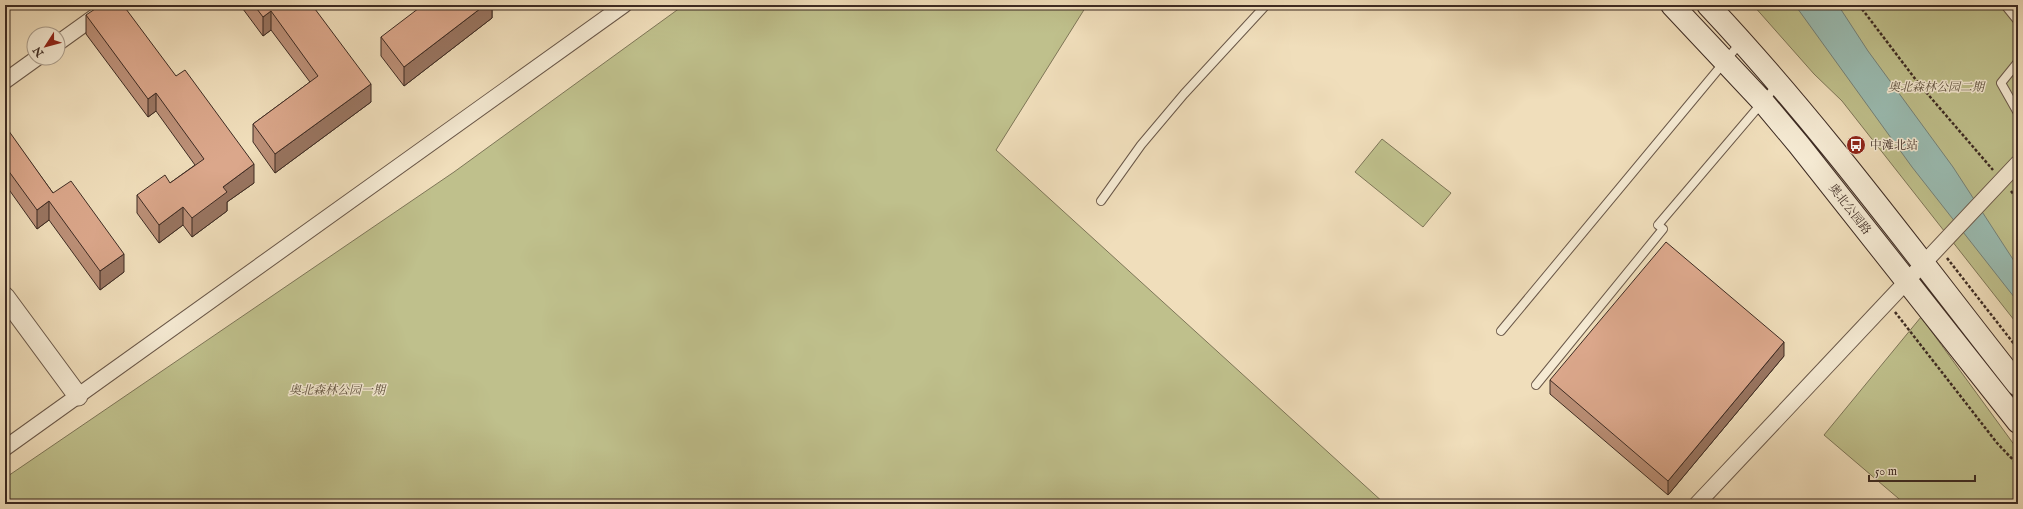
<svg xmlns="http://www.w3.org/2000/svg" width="2023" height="509" font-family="'IM FELL English','Noto Serif SC',serif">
<rect width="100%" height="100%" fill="#f0debb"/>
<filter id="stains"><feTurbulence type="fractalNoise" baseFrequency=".005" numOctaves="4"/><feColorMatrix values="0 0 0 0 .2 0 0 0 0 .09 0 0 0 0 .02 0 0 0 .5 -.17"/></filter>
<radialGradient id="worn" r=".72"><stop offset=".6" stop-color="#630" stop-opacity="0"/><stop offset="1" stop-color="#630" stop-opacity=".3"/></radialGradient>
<path fill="#bfc08c" stroke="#7e7658" d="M684,5H1087L996,150L1385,504H5V478L454,172Z
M1753,5H2018V325L1842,101L1814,74Z
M1382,139L1451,193L1423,227L1355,172Z
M1921,317L2018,450V504H1905L1824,435Z"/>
<path fill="#9abcb2" stroke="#758279" d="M1795,5H1838L1868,51L1953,167L2018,267V302L1912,167Z"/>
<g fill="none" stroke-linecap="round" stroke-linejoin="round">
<g stroke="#6a5849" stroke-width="10">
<path id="service" d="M2005,5L2018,21
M2018,62L2001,83L2018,113
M1101,201L1141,145L1184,94L1266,5
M1501,331L1741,42
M1536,385L1663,229L1658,225L1778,84"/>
</g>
<g stroke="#6a5849" stroke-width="17">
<path id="minor" d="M58,43L111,5
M5,81L37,58
M5,448L624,5
M1697,504L2018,163"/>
</g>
<g stroke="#6a5849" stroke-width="21">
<path id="tertiary" d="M5,297L78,396"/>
</g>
<g stroke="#3d2b23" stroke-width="24">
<path id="secondary" d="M1672,5L1763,102L1799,145L2018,422
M1708,5C1820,124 1917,257 2018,385"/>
</g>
<path stroke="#3d2b23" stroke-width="2.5" stroke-dasharray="3 2" stroke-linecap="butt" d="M1859,5L1919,84L1993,170
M2011,191L2018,200
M1947,258L2018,349
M1895,312L1997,443L2018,465"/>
<use href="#service" stroke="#f5ead3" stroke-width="8"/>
<use href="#minor" stroke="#f5ead3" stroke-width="15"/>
<use href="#tertiary" stroke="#f5ead3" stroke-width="19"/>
<use href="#secondary" stroke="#f5ead3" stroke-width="22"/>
</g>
<path fill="#bc9078" stroke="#3d2b23" d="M240,5H312L371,102L275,173L253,142V124L310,82L271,30L263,36Z
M492,5V18L404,86L381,56V37Z
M86,15L176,76L254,183L227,202V211L192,237L183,225L159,243L137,213V195L170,183L195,165L156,111L148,117L86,34Z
M5,127L53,193L124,272L100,290L49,220L37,229L5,184Z
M1784,356L1668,495L1550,394V380Z"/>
<path fill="#997561" stroke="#3d2b23" d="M485,5H492V18L404,86V67Z
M271,11V30L263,36V17Z
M7,22V40L5,42V24Z
M371,84V102L275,173V154Z
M156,93V111L148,117V99Z
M254,164V183L227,202V211L192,237V218L223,187Z
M49,201V220L37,229V210Z
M183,207V225L159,243V225Z
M124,254V272L100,290V271Z
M1784,342V356L1668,495V481Z"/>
<path fill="#dba78b" stroke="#3d2b23" d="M101,5H123L176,76L185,70L254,164L223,187L227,192L192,218L183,207L159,225L137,195L165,175L170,183L204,159L156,93L148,99L86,15Z
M254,5H312L371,84L275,154L253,124L318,76L271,11L263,17Z
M423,5H485L404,67L381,37Z
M5,127H6L53,193L71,181L124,254L100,271L49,201L37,210L5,166Z
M1666,242L1784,342L1668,481L1550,380Z"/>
<defs>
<g id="bus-disc" transform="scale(1)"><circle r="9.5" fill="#8f2418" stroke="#f5ead3"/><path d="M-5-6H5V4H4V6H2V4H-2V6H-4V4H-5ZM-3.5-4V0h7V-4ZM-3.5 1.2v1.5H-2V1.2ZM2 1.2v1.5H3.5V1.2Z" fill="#fff"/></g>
</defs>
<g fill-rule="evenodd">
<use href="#bus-disc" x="1856" y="145"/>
</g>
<g text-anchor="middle" stroke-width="3" stroke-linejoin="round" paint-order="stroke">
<g font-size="12" font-style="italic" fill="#5e503d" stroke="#f5ead3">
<text x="1936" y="91">奥北森林公园二期</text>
<text x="337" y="394">奥北森林公园一期</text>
</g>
<g font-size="12" fill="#3d2b23" stroke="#f5ead3" text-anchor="start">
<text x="1870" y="149">中滩北站</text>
</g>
<g font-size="12" fill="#3d2b23" stroke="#f5ead3">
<text transform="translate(1850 209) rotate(52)" y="4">奥北公园路</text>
</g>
</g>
<rect width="2023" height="509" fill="none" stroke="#f0debb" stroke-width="20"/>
<rect x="6" y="6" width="2011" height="497" fill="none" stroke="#3d2b23" stroke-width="2"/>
<rect x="10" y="10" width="2003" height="489" fill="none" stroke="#3d2b23"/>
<g transform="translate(46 46) rotate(234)"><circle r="19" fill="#f5ead3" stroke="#ab9e8d"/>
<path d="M0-3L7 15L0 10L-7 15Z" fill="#8f2418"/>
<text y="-6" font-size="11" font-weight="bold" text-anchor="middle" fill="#3d2b23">N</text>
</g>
<path d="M1869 475v6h106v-6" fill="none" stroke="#3d2b23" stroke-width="2"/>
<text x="1875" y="475" font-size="12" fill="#3d2b23" stroke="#f5ead3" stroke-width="3" paint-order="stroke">50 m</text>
<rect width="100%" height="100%" filter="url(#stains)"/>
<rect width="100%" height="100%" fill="url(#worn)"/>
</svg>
